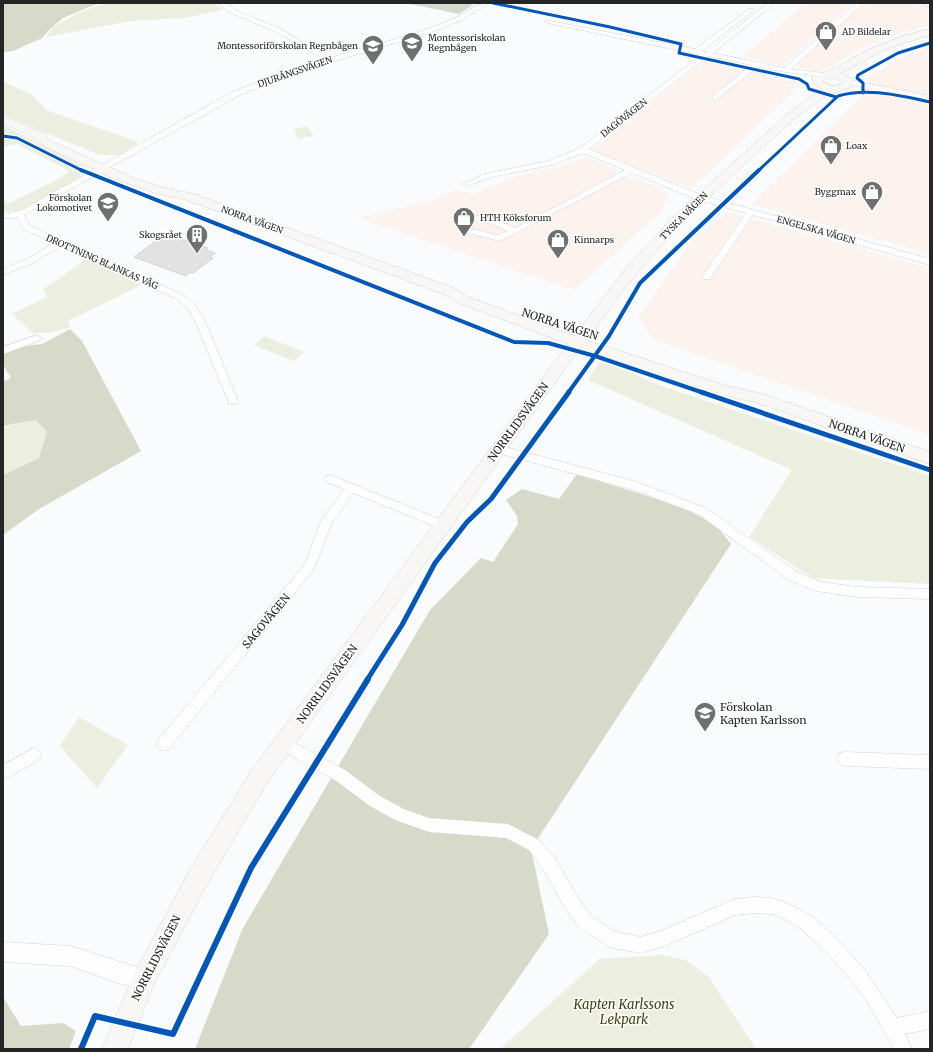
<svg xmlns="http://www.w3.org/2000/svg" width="933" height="1052" font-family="Merriweather,serif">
<rect width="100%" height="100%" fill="#f9fbfc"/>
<path fill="#fcf3ee" d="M806,3H853L782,66L744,57L746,53Z
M866,3H914L930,7V25L881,39L856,51L822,72L797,67V64L810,51Z
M930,47V95L865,84L871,75L896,60L908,54Z
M704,61L756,71L803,82L692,188L592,150Z
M866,93L930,102V254L751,204Z
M587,157L616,169V173L625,178L638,179L669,192L662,211L574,290L358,218L430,201L455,190L472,194L513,177L563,165Z
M727,212L930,268V435L652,339L639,317L693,239Z"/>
<path fill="#eceedf" d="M106,3H214L223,10L184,18L130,21L47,37C49,23 93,7 106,3Z
M3,81L32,95L48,111L139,142L120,155H100L3,115Z
M3,125L85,167L86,169L78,178L22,211H3V199L7,204L55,181L70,171L17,144L3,147Z
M308,126L313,136L298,139L294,129Z
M87,259L141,285L68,321L70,327L50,333H33L12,314L47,297L43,289Z
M264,336L304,352L294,361L254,345Z
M599,362L627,371L659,385L930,476V584L813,578L749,537L792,470L588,380Z
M36,420L47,432L39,458L3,475V427Z
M79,717L128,745L97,788L60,746Z
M661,955L685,960L708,976L756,1049H500L600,959Z"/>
<path fill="#d7d9c9" d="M3,3H99L63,18L49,30L42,38L13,51L3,52Z
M406,3H465L473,5L459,14Z
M70,329L82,341L141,451L39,509L3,535V475L39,458L47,432L36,420L3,426V382L11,378L3,365V354L25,346L42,344Z
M577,474L679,506L715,524L731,544L531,849L549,934L469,1049H195L243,928L430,610L481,558L493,562L518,524L517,516L506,500L522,489L559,499Z
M3,997L21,1026L63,1023L76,1031L69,1049H3Z"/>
<path fill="#e2e2e3" stroke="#d4d4d4" d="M165,234L208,248L206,250L215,253L210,257L213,258L193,273L191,272L186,276L134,257Z"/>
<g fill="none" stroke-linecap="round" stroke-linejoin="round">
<g stroke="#d3d5d5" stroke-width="1">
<path id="minor" d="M218,3H225L239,12L279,28L330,58C371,45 414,36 453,19C465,14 476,3 489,3L462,20L435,31L308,69L240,95L24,215L29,225L183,295L195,305L206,323L238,401L237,404H229L228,401L196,323L188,309L177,299L61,246L33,263L3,275V269L27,259L54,243L23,229L17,217L11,219L3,218V212L11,213L24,209L234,91L269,78L324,59L274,31L229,12Z
M768,3H775L713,53L784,68L857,3H864L791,69L824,73L828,75L827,77L785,72L758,67L716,100H713V96L751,65L708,56L589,149L704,196L930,259V265L753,215L710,279H704L702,277L746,213L698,200L632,173L502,240L499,241L464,232L463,230L466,218L484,215L515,228L625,170L583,153L552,165L492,177L467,186L463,184L484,174L548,161L580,148L701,55L547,23L545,22V20L695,49L749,9H753V11L702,51L707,52ZM483,221L508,231L498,235L472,229L473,222Z
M921,3H930V7Z
M845,79L930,96V100L863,88L845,83Z
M37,335L42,338L41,340L3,354V347Z
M498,445L637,482L706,508L797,572L821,582L857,587L930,589V599L857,597L816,591L789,580L698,514L634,490L494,452L492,449L494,446Z
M330,475L447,522L449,525L447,528L443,530L439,528L353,493L332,523L314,569L169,749L164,751L159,749L157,744L159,739L305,564L321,521L344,489L326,482L324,479L326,476Z
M284,737L345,770L380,796L404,809L429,818L508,824L539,840L556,859L575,893L591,916L615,932L641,937L666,929L734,899L755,897L772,898L796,907L813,917L839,941L864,969L897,1018L930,1011V1029L905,1034L912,1049H894L868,1003L852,981L827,953L801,929L785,919L772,914L755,913L735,915L667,945L641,953L612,948L579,928L563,905L544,871L529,850L506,838L429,832L395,820L370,806L335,780L279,749L277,744L279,739Z
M34,748L39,750L41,755L39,760L3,780V765Z
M844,752L930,755V769L844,766L839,764L837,759L839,754Z"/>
</g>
<g stroke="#d3d5d5" stroke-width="1">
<path id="tertiary" d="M3,942L71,946L117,961L151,971L155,978L151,985L144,989L117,983L71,966L3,962Z"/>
</g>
<g stroke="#d3d5d5" stroke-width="1">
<path id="secondary" d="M930,29V35L886,49L841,73L852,79L853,85L852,87L827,95L794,119L679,225L634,277L586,340L727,386L763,394L930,452V464L755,402L720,395L580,348L266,784L206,886L153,986L128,1049H102L136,970L190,870L252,770L568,344L456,302L444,294L187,200L155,193L111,177L48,148L29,135L3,123V116L36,130L47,133L48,135L46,138L55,143L134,178L164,188L194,194L454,288L466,296L574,336L624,271L671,219L786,115L819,91L823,90L812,82L813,76C833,71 848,60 866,51C887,41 908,34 930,29ZM829,78L837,79L843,84L832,86L822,81Z"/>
</g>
<use href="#minor" fill="#fefeff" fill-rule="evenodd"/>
<use href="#tertiary" fill="#fefeff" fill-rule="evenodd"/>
<use href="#secondary" fill="#f9f7f5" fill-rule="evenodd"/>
<g stroke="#fff" stroke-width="4.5">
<path id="cycleway-far3" d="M493,3L610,27L681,44L679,53L799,79L807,84L809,89L836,97
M863,93V83L857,78L858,75L898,53L930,43
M3,136L17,138L83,171
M758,171L838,96C867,87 901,96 930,102"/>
</g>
<g stroke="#fff" stroke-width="6">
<path id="cycleway-far2" d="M81,170L514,342L548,343L595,356L704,393
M568,393L609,336L640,283L759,170"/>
</g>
<g stroke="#fff" stroke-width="8">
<path id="cycleway-far1" d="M701,392L930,470
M367,680L402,625L435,563L467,522L491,499L569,392"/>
</g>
<g stroke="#fff" stroke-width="9">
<path id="cycleway" d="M81,1049L95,1016L173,1034L251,868L368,679"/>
</g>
<use href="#cycleway-far3" stroke="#0057b8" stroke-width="3"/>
<use href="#cycleway-far2" stroke="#0057b8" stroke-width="4"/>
<use href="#cycleway-far1" stroke="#0057b8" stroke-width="5"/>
<use href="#cycleway" stroke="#0057b8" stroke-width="6"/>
</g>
<defs>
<g id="shop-pin" transform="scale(1.15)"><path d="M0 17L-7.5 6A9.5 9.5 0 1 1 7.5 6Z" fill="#6f7070" stroke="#fff"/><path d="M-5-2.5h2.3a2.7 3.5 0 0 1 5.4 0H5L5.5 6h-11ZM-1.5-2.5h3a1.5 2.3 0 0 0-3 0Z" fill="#fff"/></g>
<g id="school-pin" transform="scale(1.15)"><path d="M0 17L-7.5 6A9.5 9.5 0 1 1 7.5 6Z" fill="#6f7070" stroke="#fff"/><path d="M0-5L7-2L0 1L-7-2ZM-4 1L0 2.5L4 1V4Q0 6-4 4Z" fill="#fff"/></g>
<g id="building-pin" transform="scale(1.15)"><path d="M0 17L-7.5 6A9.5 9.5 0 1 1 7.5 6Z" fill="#6f7070" stroke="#fff"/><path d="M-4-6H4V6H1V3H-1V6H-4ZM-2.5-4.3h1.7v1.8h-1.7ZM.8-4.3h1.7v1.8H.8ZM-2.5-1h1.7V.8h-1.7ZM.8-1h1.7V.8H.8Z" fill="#fff"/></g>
</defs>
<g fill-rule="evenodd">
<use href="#shop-pin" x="826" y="32"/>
<use href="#school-pin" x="412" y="43"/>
<use href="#school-pin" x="373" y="46"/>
<use href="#shop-pin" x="831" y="146"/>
<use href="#shop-pin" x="872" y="192"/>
<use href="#school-pin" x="108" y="203"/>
<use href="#shop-pin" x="464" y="218"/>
<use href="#building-pin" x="197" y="235"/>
<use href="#shop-pin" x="558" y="240"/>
<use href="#school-pin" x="705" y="713"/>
</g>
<g text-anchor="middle" stroke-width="3" stroke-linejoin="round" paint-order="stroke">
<g font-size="9" fill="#242525" stroke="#fff" text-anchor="start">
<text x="842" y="35">AD Bildelar</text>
<text x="428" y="41">Montessoriskolan<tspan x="428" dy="10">Regnbågen</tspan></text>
<text x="358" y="49" text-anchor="end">Montessoriförskolan Regnbågen</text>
<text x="846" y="149">Loax</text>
<text x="856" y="195" text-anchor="end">Byggmax</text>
<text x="92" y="201" text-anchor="end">Förskolan<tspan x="92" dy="10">Lokomotivet</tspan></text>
<text x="480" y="221">HTH Köksforum</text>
<text x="182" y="238" text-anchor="end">Skogsrået</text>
<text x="574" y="243">Kinnarps</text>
</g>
<g font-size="9" fill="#242525" stroke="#fff">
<text transform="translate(295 72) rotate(-19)" y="3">DJURÄNGSVÄGEN</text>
<text transform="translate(624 118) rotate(-38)" y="3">DAGÖVÄGEN</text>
<text transform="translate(684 216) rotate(-45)" y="3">TYSKA VÄGEN</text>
<text transform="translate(252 220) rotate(20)" y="3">NORRA VÄGEN</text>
<text transform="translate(816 230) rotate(16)" y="3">ENGELSKA VÄGEN</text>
<text transform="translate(102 262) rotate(24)" y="3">DROTTNING BLANKAS VÄG</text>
</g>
<g font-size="11" fill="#242525" stroke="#fff">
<text transform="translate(560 324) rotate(18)" y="4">NORRA VÄGEN</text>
<text transform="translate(518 422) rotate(-54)" y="4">NORRLIDSVÄGEN</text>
<text transform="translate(867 436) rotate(19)" y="4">NORRA VÄGEN</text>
<text transform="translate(266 621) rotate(-50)" y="4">SAGOVÄGEN</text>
<text transform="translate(327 684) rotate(-54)" y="4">NORRLIDSVÄGEN</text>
<text transform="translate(156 958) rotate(-63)" y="4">NORRLIDSVÄGEN</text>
</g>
<g font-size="11" fill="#242525" stroke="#fff" text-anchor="start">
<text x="720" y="711">Förskolan<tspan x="720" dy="13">Kapten Karlsson</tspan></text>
</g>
<g font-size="13" font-style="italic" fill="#454611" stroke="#fff">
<text x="624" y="1009">Kapten Karlssons<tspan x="624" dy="15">Lekpark</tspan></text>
</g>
</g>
<rect width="933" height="1052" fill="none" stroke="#242525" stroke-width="8"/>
</svg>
